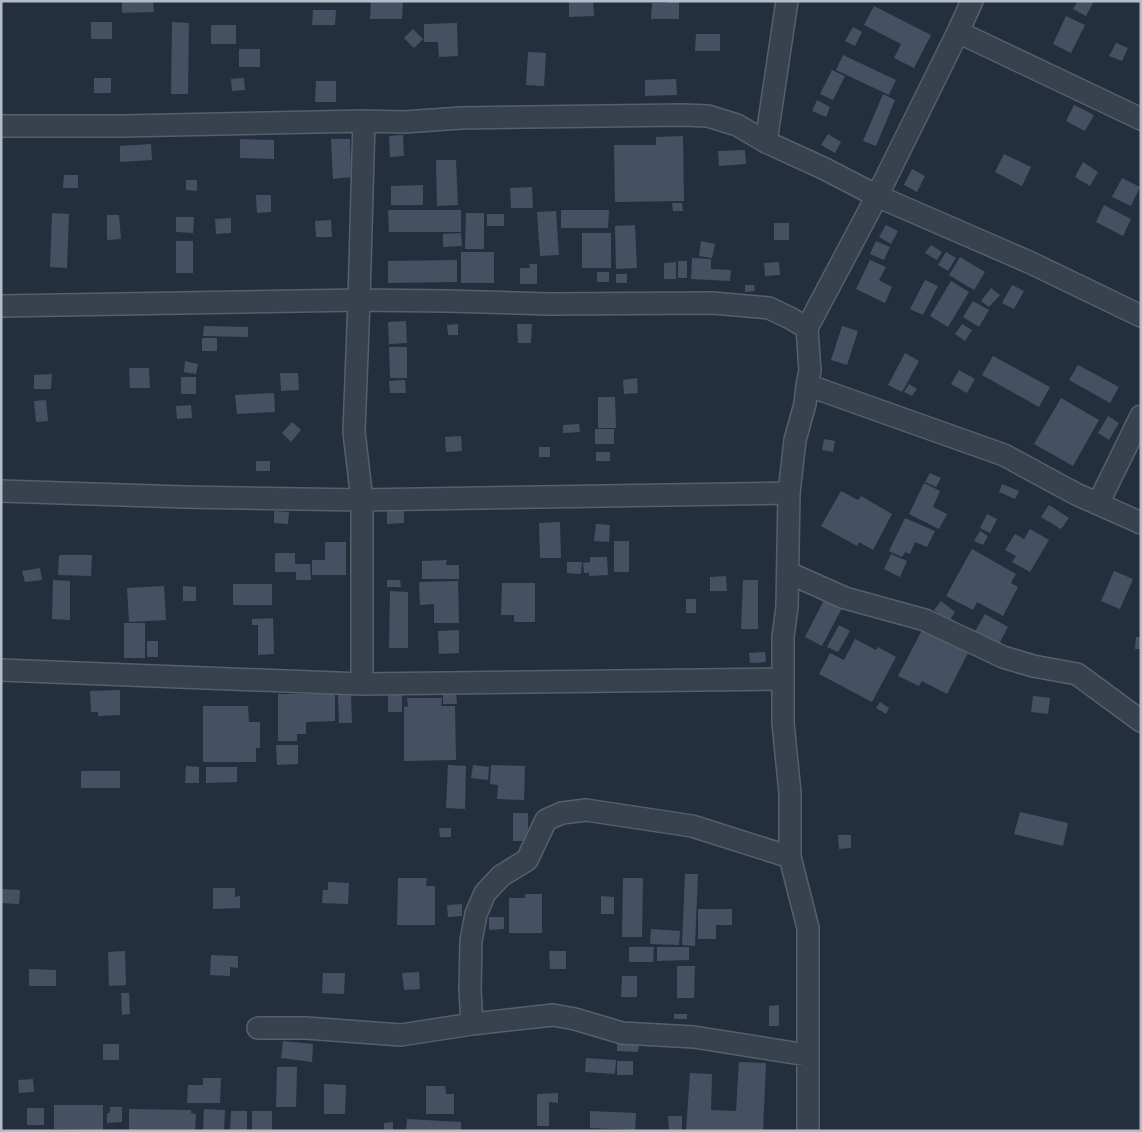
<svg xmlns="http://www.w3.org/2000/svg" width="1142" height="1132" font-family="'Asap Condensed',sans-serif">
<rect width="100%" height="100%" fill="#242f3e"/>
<path fill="#455162" d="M122,1H153L154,12L122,13Z
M569,1H593L594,16L569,17Z
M667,1H679V19H651L652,3H667Z
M1078,1H1094L1086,16L1073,9Z
M371,2H403L402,19H370Z
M874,6L931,35L914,68L894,58L901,44L864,25Z
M313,10H336L335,25H312Z
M1066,16L1085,25L1071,53L1053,44Z
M91,22H112V39H91Z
M172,22L189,23L188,94H171Z
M457,23L458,56L439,57L438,42H424V24Z
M211,25H236V44H211Z
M853,27L862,32L855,46L845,41Z
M413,29L423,39L414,48L404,38Z
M696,34H720V51H695Z
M1116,43L1128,48L1122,61L1109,56Z
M239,49H260V67H239Z
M528,52L546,53L544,86L526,85Z
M843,55L896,80L889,95L836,70Z
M832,70L845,76L833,100L820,94Z
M94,78H111V93H94Z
M244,78L245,90L232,91L231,79Z
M676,79L677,95L645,96V80Z
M316,81H336V102H315Z
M883,94L895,100L876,146L863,141Z
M817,100L830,107L826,117L812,111Z
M1074,105L1094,115L1085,131L1066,121Z
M828,134L841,142L835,153L821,145Z
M403,135L404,156L390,157L389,136Z
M683,136L684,201L615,202L614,145H656V137Z
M240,139L274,140V159L240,158Z
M331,139H350L351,177L333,179Z
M151,144L152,160L120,162V146Z
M745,150L746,164L719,166L718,151Z
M1004,154L1031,167L1022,186L995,172Z
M436,160H456L458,205L437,206Z
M1083,162L1098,172L1090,186L1075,177Z
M912,169L925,176L917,192L904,185Z
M64,175H78V188H63Z
M1122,178L1140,187L1131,206L1112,197Z
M186,180H197V191L186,190Z
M423,185V205H391V186Z
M532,187L533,208H511L510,188Z
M256,195H271V212L257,213Z
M672,203H682L683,211H673Z
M1104,205L1131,219L1123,236L1096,222Z
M388,210H461V232H389Z
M561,210H609L608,228H561Z
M556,211L559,255L540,256L537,212Z
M52,213L69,214L67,268L50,267Z
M466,213H484V249H465Z
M487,214H504V226H487Z
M107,215H119L121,239L107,240Z
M176,217H194L193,233L176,232Z
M231,218V233L216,234L215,219Z
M331,220L332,237H316L315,221Z
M774,223H789V240H774Z
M635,225L637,268L616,269L615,226Z
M886,225L898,231L891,244L879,237Z
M461,233L462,246L443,247V234Z
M582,233H611V268H582Z
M176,241H193V273H176Z
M701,241L715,244L712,258L699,256Z
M876,241L890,247L884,260L870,254Z
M931,245L942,252L937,260L925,253Z
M461,252H494V283H461Z
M946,252L956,258L948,271L938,265Z
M960,257L985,272L974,290L949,275Z
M692,258L711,259V269L731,270L730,281L691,279Z
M457,260V282L388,283V261Z
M870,260L886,267L879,280L892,287L885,303L856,289Z
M678,261H687V278H678Z
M676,262V279H664V263Z
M779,262L780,275L765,276L764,263Z
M529,264H537V284H520V268H530Z
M597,272H609V282H597Z
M616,274H627V283H616Z
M925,280L938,286L923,315L910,309Z
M951,281L969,292L948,327L930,316Z
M745,285H754L755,291L745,292Z
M1012,285L1024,291L1014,309L1002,303Z
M991,288L1000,295L989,307L981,301Z
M973,301L989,310L979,327L963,317Z
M406,321L407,343L389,344L388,322Z
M458,324V335H448L447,325Z
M517,324H532L531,343H518Z
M962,324L972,330L965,341L955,334Z
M204,326L248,327V337L203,336Z
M842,326L858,331L847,365L831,360Z
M202,338H217V351H202Z
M389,347H407V378H390Z
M905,353L919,361L902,392L888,385Z
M993,356L1050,387L1039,407L982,375Z
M185,361L198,364L196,374L184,372Z
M1078,365L1119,387L1110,403L1069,380Z
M129,368H149L150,388H130Z
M959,370L975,379L967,393L951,384Z
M280,373H298L299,390L281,391Z
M52,374L51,389H34V375Z
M181,377H196V394H181Z
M637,378L638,393L624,394L623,380Z
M405,380L406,393H390L389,381Z
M909,384L917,389L912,396L904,392Z
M274,393L275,412L237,414L235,395Z
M598,397H615L616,428H598Z
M1061,398L1099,420L1073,466L1034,444Z
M46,400L48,421L36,422L34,401Z
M191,405L192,418L177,419L176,406Z
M1108,416L1119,423L1109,440L1098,433Z
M292,422L301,430L291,442L282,433Z
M579,424L580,432L563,433V425Z
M595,429H614V444H595Z
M461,436L462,451L446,452L445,437Z
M824,439L835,441L833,452L822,450Z
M539,447H550V457H539Z
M596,452H610V461H596Z
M256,461H270V471H256Z
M930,473L941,478L936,487L925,482Z
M924,483L940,491L933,507L947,514L939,529L909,514Z
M1002,484L1019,491L1015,499L999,492Z
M841,491L858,500L861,496L892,514L873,550L859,542L857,546L821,526Z
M1049,505L1069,518L1061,529L1041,517Z
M387,507H404V523L387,524Z
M274,511L289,512L288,524L274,523Z
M987,514L997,519L990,533L980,528Z
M905,518L935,531L927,547L915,542L910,554L905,552L902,557L889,551Z
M560,522L561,558H540L539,523Z
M596,524L610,525L609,542L594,541Z
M1030,529L1049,540L1030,572L1012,562L1016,556L1005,550L1015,534L1024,539Z
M980,531L988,536L983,545L974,541Z
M614,541H629V572H614Z
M325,542H346V575H312V560H325Z
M972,549L1016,574L1011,583L1018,587L1003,616L977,602L973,610L946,596Z
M275,553H295V564H310L311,580H296V572H275Z
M891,554L907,561L900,577L884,569Z
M59,555H92L91,576L58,575Z
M590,557H607L608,575L589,576V573H584L583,563L590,562Z
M447,560L446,565H459V579H422V561Z
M567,562H582L581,574L567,573Z
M40,568L42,580L25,582L22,571Z
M1114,571L1133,579L1120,609L1101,601Z
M726,576L727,591H710V577Z
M53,580L70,581V620L52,619Z
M387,580H400L401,587H387Z
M743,580H758V629H741Z
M458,581L459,623H434V604L420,605L419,582Z
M502,583H535V622H514V615H501Z
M233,584H272V605H233Z
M164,586L166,620L129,622L127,588Z
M183,586L196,587V601H183Z
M390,591L408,592V648H389Z
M686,599H696V613H686Z
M824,600L842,608L822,646L805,637Z
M941,601L955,612L949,621L934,610Z
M985,614L1008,627L998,646L974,633Z
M273,618L274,654L258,655V625H252V619Z
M124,623H145V658H124Z
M839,625L850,631L838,652L827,647Z
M459,630V653L439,654L438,631Z
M922,630L961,640L957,647L968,653L947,694L922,681L919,686L898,676Z
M1136,637H1141V649H1135Z
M855,639L876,650L878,647L896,657L872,702L819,674L830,653L844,660Z
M147,641H158V657H147Z
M765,652L766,662L750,663L749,653Z
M120,690V715L98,716V712H91L90,691Z
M443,690H456L457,704H443Z
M278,694H335V721L306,722V734H297V741H278Z
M388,694H402V712H388Z
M338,695H351L352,723H339Z
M1033,696L1050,698L1048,714L1031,712Z
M407,698H442L441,706H455L456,760L404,761V706L408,707Z
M880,702L889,708L886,714L876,708Z
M203,706H248L249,722H260V748H256V762H203Z
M276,745H298V764L277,765Z
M448,765L466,766L465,809L446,808Z
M473,765L489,767L488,780L471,778Z
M491,765L525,766L524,800L497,799L498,785L490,784Z
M186,766L199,767V783H185Z
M206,767H237V782L206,783Z
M81,771H120V788H81Z
M1020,812L1068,823L1063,846L1014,834Z
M513,813H528V841H513Z
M439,828H451V837H440Z
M838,835H851V848L839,849Z
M685,874H698L695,946L682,945Z
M398,878H427L426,886H435V925H397Z
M623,878H643L642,937H622Z
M328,882L349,883L348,904L322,903L323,890H328Z
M213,888H235V897L240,896V908L213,909Z
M2,889L20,890L19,904L1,903Z
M525,894H542V933H509V898H525Z
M601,896L614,897V914H601Z
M462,904V916L448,917L447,905Z
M698,909H732V925H716V939H698Z
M489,917H504V929L489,930Z
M651,929L680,931L679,945L650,944Z
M629,947H654L653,962H629Z
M657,947H689V960L657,961Z
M125,951L126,985L109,986L108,952Z
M549,951H566V969H550Z
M211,955L238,956V968L230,967V976L210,975Z
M677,966H695L694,998H677Z
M29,969L56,970V986H29Z
M419,972L420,989L404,990L402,973Z
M323,973H345L344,994L322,993Z
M622,976H637V997H621Z
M121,993H129L130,1014L122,1015Z
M779,1005V1026H769V1006Z
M674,1014H687V1019H674Z
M283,1041L313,1044L312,1062L281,1058Z
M617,1043L639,1044L638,1052L617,1051Z
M103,1044H119V1060H103Z
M586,1058L616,1060L615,1074L585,1072Z
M617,1061H633V1075H617Z
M739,1062L766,1063L763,1131H686L690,1073L712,1074L711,1110L736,1111Z
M277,1067H297L296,1107H276Z
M203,1078H221L220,1103H187L188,1085H203Z
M33,1079L34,1092L19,1093L18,1080Z
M324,1084L346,1085L345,1114H324Z
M426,1086H445L446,1094H454V1114H426Z
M558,1093V1103L549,1102V1126H537V1094Z
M54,1105H103V1130L54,1129Z
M110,1107H122V1122L107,1123V1113H110Z
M27,1108H44V1125H27Z
M129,1109L191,1110V1113L196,1114L195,1131H129Z
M204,1109L225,1110L224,1131H203Z
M231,1111H247V1131H230Z
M252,1111H272V1131H252Z
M590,1111L636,1113L635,1130L590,1128Z
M668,1116H682V1131H669Z
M407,1119L461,1122V1131H406Z
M393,1122V1131H384V1123Z"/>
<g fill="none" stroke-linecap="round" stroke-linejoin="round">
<g stroke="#565f6c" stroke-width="24">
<path id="minor" d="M958,32L1141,119
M1,126H123L364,121L404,122L461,118L682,115L708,116L737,125L766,142L823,168L877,196L1029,262L1141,316
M766,142L787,1
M1,306L359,300L447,301L550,304L713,303L769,308L790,318L807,328L810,371L807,385L1004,455L1076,494L1141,523
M807,328L877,196L958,32L972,1
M807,385L805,404L795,440L789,493L787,607L783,637V723L790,793V857L808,928V1131
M1,491L184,497L362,500L789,493
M1098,504L1141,416
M789,573L845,598L925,620L1003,657L1033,666L1077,674L1141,721
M1,670L362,684L783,679
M362,684V500L354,432L359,300L364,121
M472,1024L553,1015L575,1019L622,1033L694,1037L807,1055
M258,1028H306L401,1035L472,1024L470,989L471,941L476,914L485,893L501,876L527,860L546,820L562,813L586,810L692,826L790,857"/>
</g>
<use href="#minor" stroke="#38414e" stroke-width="21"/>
</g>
<rect width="1142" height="1132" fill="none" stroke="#b4bcc9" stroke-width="5"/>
</svg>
